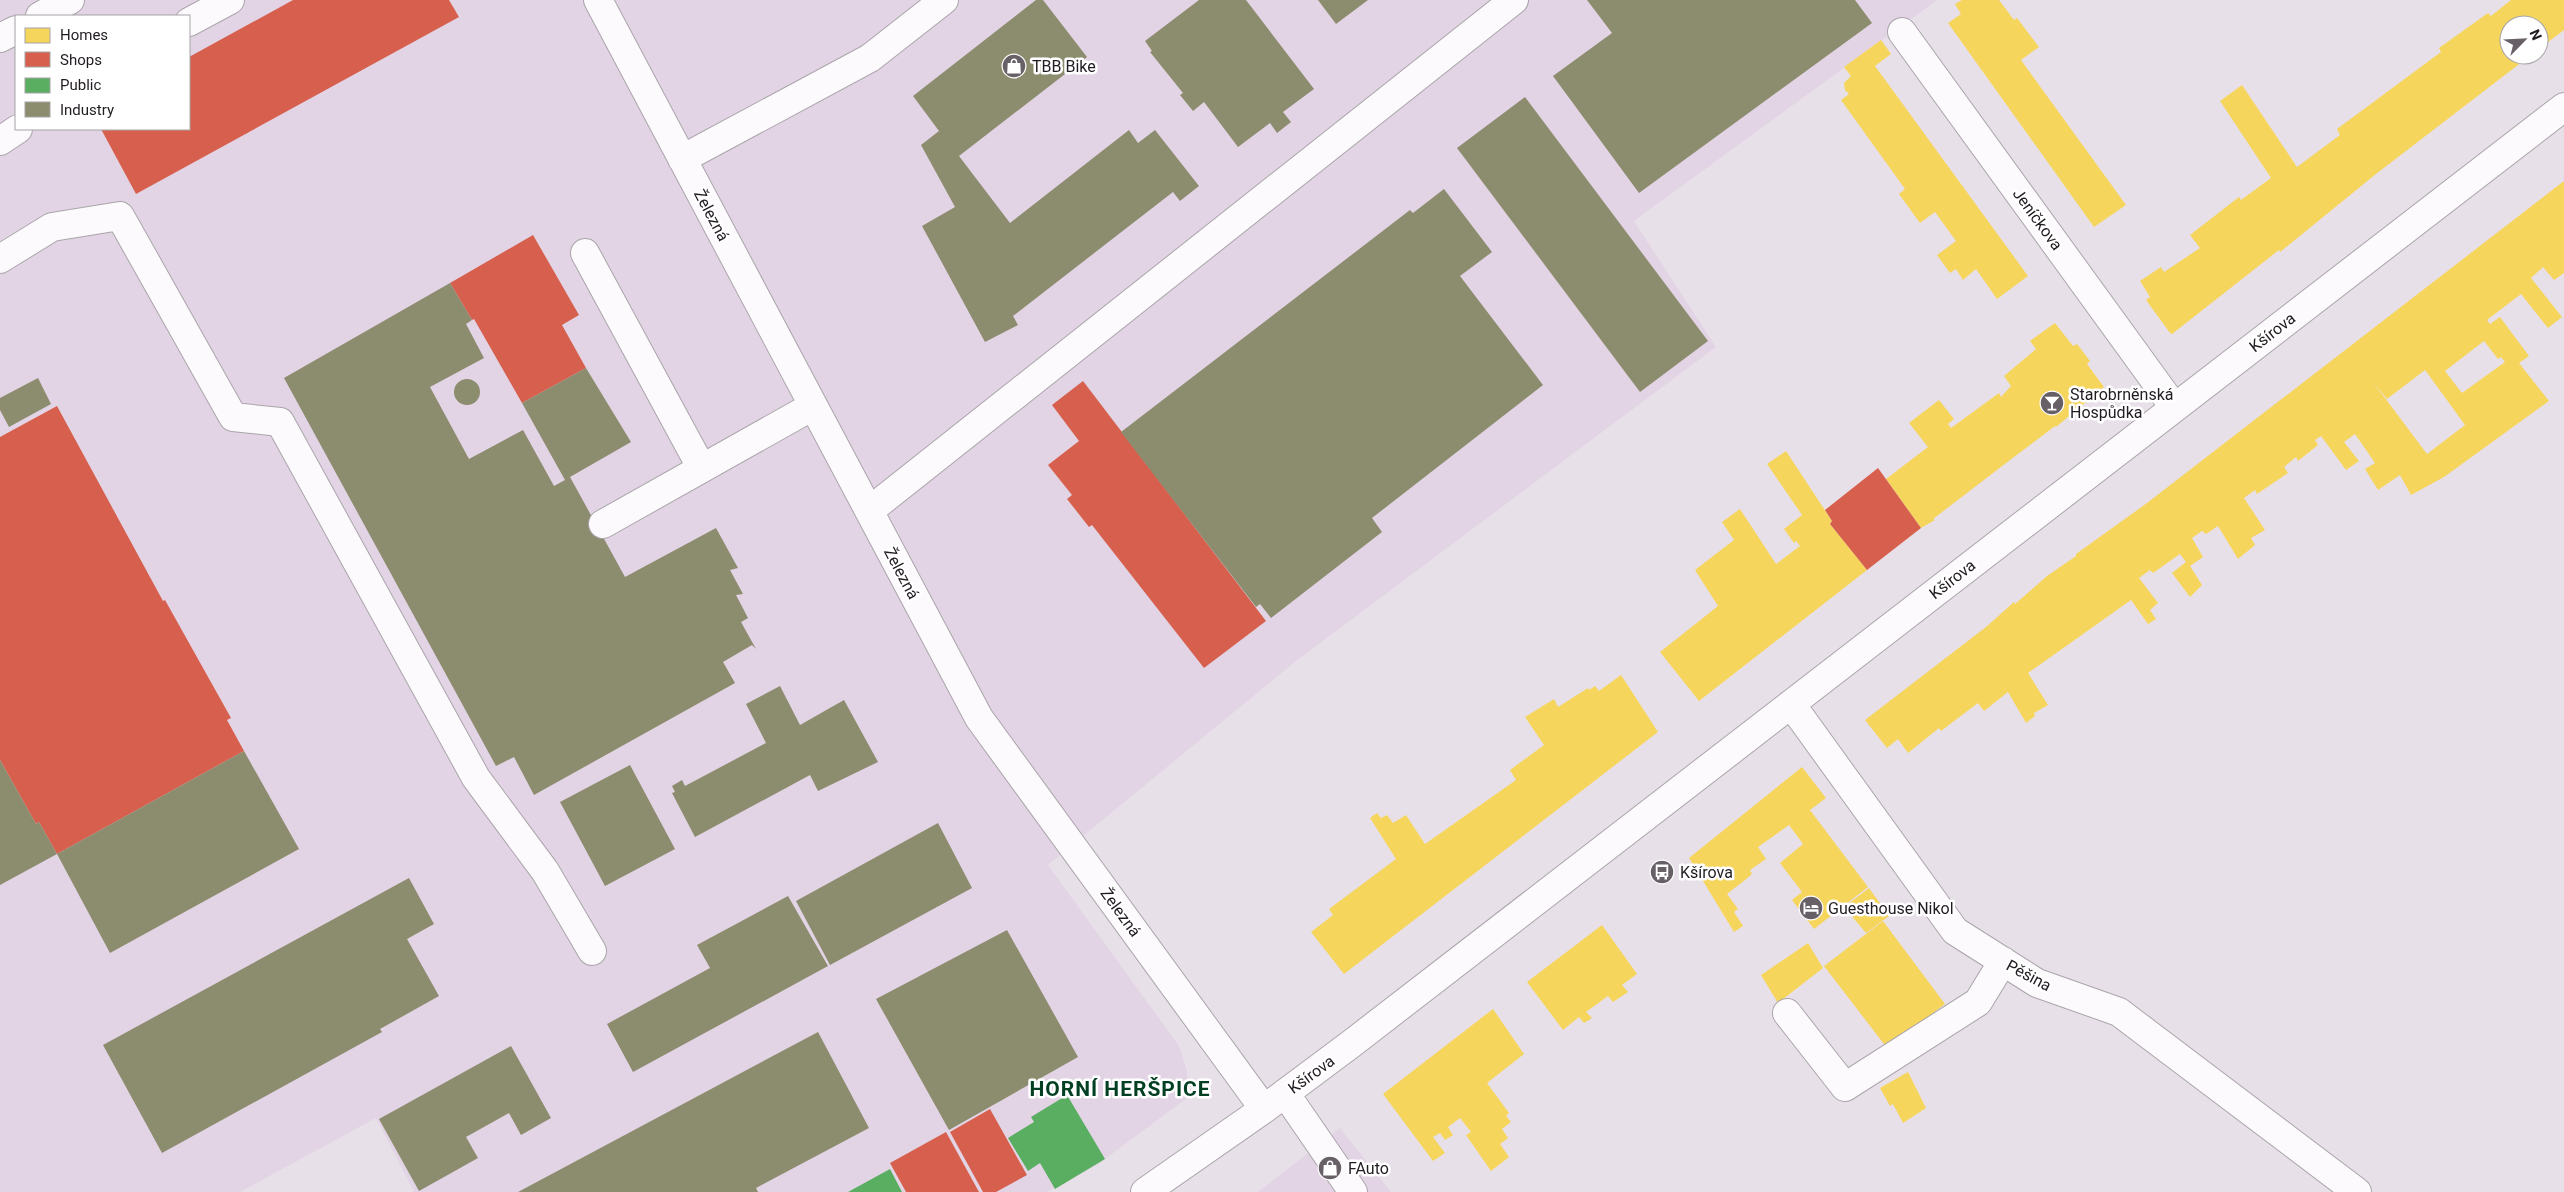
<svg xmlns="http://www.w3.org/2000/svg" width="2564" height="1192" font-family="Roboto,sans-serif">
<rect width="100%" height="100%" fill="#e8e0e9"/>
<path fill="#e2d4e4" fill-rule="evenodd" d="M0,0H1937L1634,221L1716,347L1296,661L1048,865L1179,1046L1187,1071V1098L1097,1165L1047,1192H414L376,1118L240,1192H0ZM16,16H189V129H16Z
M1340,1128L1391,1192H1258Z"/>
<path fill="#f6d55c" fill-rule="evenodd" d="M1962,0H1999L2014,20L2017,18L2039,47L2021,60L2126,205L2094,227L1948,23L1961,14L1955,4Z
M2511,0H2564V30L2539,49V25H2509V55H2531L2376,174L2280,252L2279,250L2172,334L2170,333L2146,300L2150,297L2140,281L2161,267L2164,272L2200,248L2190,235L2239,197L2241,200L2271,178L2220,101L2242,85L2297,167L2340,135L2337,129L2441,52L2439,48L2488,13L2491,16Z
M1881,40L1891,54L1875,66L2028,276L1997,299L1976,269L1963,280L1956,269L1950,273L1937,255L1956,241L1935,212L1920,223L1899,194L1905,189L1841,100L1849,94L1845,90L1844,83L1851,76L1844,67Z
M2564,181V273L2554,280L2543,267L2531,278L2562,317L2548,328L2521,294L2487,320L2490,324L2500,317L2529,356L2519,363L2549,401L2444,477L2411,495L2400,475L2378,490L2365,469L2375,463L2355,434L2344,442L2359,461L2346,470L2321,436L2315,440L2318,445L2298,461L2296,457L2284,467L2288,473L2257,494L2255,490L2244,498L2265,530L2251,538L2255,545L2238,559L2218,526L2206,534L2202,531L2192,538L2203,557L2190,566L2202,585L2190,597L2172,573L2186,562L2180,554L2153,573L2150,570L2139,578L2158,603L2150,610L2156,619L2148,624L2131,600L2028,673L2048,705L2034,713L2035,716L2026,723L2008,692L1984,711L1978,703L1941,731L1939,728L1908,753L1898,739L1887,748L1865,720L1986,627L2014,602L2015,604L2047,576L2076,556V554L2147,503ZM2484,341L2498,359L2501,357L2505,362L2462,393L2445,371ZM2425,370L2465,425L2427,454L2373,382L2387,399Z
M2055,323L2073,346L2077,344L2090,361L2087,364L2104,387L2056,427L2055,426L2014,457L1933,519L1935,520L1921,528L1886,479L1928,447L1909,423L1939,400L1954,419L1948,424L1951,428L1999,393L2001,397L2011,386L2004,376L2036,349L2030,341Z
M1786,451L1832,521L1830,524L1867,570L1699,701L1660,652L1718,606L1695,570L1734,540L1722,522L1740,509L1776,564L1800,546L1796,541L1794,543L1784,529L1802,515L1767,464Z
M1621,675L1658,732L1344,974L1311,932L1333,915L1329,909L1396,859L1370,818L1377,813L1381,818L1387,815L1393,823L1406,815L1425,844L1516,780L1510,770L1544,745L1525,717L1554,699L1558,707L1588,688L1589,690L1595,686L1599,691Z
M1802,767L1826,798L1810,810L1868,887L1814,929L1792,900L1802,892L1780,863L1803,844L1789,825L1758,847L1766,859L1750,870L1752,874L1745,880L1727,894L1738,909L1734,912L1743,926L1734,932L1689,858Z
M1869,888L1889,916L1866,933L1844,907Z
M1883,921L1945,1004L1887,1048L1824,966Z
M1602,925L1637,974L1622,985L1628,992L1613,1002L1608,996L1586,1012L1592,1018L1584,1023L1579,1017L1563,1030L1527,982Z
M1808,943L1823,968L1778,1003L1761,975Z
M1493,1009L1524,1054L1487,1083L1509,1113L1506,1116L1511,1122L1502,1129L1508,1138L1500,1144L1509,1157L1491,1171L1466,1135L1471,1132L1460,1118L1448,1127L1453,1135L1445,1140L1440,1133L1433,1137L1445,1153L1433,1161L1383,1094Z
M1908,1072L1926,1108L1903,1123L1893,1104L1890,1106L1880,1088Z"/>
<path fill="#d6604d" d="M293,0H449L459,17L136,194L101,129H189V57Z
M533,235L579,315L562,325L586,368L522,403L474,319L472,320L450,283Z
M1083,381L1266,621L1204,668L1092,525L1089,527L1067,499L1072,495L1048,465L1079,441L1052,405Z
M57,406L163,601L165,600L231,718L227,720L244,751L57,854L39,822L36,824L0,760V437Z
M1878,468L1921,528L1867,570L1830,524L1832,521L1825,510Z
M990,1109L1027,1175L996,1192H983L950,1132Z
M946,1132L979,1192H906L890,1163Z"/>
<path fill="#5aae61" d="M1067,1095L1105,1159L1055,1189L1040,1163L1028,1171L1008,1138L1034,1122L1031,1117Z
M890,1169L902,1192H848Z"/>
<path fill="#8c8c6e" d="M1036,0H1043L1087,57L959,156L1010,223L1129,130L1138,143L1155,130L1199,186L1180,201L1173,192L1013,316L1018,325L985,342L922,226L955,207L921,145L939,131L913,96Z
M1199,0H1246L1314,89L1283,112L1291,122L1277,133L1270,123L1238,147L1204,102L1193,111L1180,95L1183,93L1150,52L1152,51L1145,41Z
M1318,0H1368L1336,24Z
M1587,0H1855L1872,23L1639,193L1553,76L1612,33Z
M1525,97L1708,341L1640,392L1457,148Z
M1444,189L1492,252L1460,276L1543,385L1372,518L1382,532L1271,618L1260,604L1256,607L1121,432L1410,210L1413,213Z
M450,283L472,320L466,324L484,358L430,387L469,459L523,430L554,486L565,480L522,403L586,368L631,442L570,477L625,577L716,528L738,568L730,570L743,594L736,595L748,618L741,622L756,649L752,645L723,662L735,683L534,795L514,757L496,766L284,378Z
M38,378L51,404L9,427L0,410V398Z
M454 392a13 13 0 1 1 26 0a13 13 0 1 1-26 0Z
M780,686L800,725L844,700L878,762L818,791L810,775L695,837L672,793L675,792L672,786L682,780L685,786L766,743L746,704Z
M244,751L299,849L110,953L57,854Z
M0,760L36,824L39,822L57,854L0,885Z
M630,765L675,849L605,886L560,802Z
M938,823L972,888L830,965L796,901Z
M409,878L434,924L407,939L439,996L380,1029L382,1032L162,1153L103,1045Z
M788,896L828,966L633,1072L607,1024L710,968L697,945Z
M1007,930L1078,1057L949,1130L876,999Z
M818,1032L869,1128L756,1188L758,1192H518Z
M511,1046L551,1118L521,1135L509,1113L466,1137L478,1158L419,1191L379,1119Z"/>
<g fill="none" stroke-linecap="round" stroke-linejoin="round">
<g stroke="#aaa5ab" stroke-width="30">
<path id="minor" d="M598,0L979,718L1264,1109
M40,16L70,0
M189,22L230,0
M1902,32L2174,407
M0,38L16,30
M0,141L18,129
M682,159L870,58L944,0
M585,253L701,467
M0,259L52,227L120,216L233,417L280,422L476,778L545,871L592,951
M869,511L1514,0
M603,524L813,406
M1791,704L1955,931L2037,983L2119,1012L2357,1192
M1787,1013L1845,1087L1978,1002L2003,961
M1285,1093L1353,1192
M1145,1192L1264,1109L1351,1044L2564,107"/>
</g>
<use href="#minor" stroke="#fcfafc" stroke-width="28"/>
</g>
<defs>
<g id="shop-disc" transform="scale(1.25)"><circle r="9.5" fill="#676167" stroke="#fff"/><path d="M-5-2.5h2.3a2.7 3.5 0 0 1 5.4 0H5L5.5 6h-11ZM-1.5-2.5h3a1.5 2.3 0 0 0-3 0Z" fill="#fff"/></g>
<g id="bar-disc" transform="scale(1.25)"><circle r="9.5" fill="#676167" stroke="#fff"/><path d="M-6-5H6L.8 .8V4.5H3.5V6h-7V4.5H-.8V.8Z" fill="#fff"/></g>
<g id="bus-disc" transform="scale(1.25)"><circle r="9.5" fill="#676167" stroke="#fff"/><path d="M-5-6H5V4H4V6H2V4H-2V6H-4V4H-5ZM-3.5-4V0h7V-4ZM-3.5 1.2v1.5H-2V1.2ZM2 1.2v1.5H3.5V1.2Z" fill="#fff"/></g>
<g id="hotel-disc" transform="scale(1.25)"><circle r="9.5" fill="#676167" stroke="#fff"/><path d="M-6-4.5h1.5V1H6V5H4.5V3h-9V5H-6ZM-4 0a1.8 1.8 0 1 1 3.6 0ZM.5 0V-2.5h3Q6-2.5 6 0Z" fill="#fff"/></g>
</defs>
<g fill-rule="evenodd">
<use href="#shop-disc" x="1014" y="66"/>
<use href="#bar-disc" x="2052" y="403"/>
<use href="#bus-disc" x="1662" y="872"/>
<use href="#hotel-disc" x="1811" y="908"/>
<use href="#shop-disc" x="1330" y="1168"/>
</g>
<g text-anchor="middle" stroke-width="5" stroke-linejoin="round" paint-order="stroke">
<g font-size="16" fill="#211c21" stroke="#fff" text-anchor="start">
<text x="1032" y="72">TBB Bike</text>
<text x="2070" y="400">Starobrněnská<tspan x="2070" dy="18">Hospůdka</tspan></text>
<text x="1680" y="878">Kšírova</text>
<text x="1828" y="914">Guesthouse Nikol</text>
<text x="1348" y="1174">FAuto</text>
</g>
<g font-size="16" fill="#211c21" stroke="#fff">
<text transform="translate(712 215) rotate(62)" y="6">Železná</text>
<text transform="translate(2038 219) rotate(54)" y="6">Jeníčkova</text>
<text transform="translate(2272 332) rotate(-38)" y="6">Kšírova</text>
<text transform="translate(902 573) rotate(62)" y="6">Železná</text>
<text transform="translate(1952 579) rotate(-38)" y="6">Kšírova</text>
<text transform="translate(1121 912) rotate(54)" y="6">Železná</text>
<text transform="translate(2029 975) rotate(28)" y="6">Pěšina</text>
<text transform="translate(1311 1074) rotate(-36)" y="6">Kšírova</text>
</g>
<g font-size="21" font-weight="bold" letter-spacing="1" fill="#003f21" stroke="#fff">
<text x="1120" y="1096">HORNÍ HERŠPICE</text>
</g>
</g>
<rect x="15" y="15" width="175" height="115" fill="#ffffff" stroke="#a6a4a6"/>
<rect x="25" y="28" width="25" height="15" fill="#f6d55c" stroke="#a6a4a6"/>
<text x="60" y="40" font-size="15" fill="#211c21">Homes</text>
<rect x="25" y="52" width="25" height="15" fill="#d6604d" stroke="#a6a4a6"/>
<text x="60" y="65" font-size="15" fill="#211c21">Shops</text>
<rect x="25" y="78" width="25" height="15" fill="#5aae61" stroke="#a6a4a6"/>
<text x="60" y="90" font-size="15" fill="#211c21">Public</text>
<rect x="25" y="102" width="25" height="15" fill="#8c8c6e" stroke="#a6a4a6"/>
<text x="60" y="115" font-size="15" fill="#211c21">Industry</text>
<g transform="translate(2524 40) rotate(66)"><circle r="24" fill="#ffffff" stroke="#a6a4a6"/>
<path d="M0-4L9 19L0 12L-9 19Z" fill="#676167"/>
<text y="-8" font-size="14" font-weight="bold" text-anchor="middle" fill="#211c21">N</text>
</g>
</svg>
